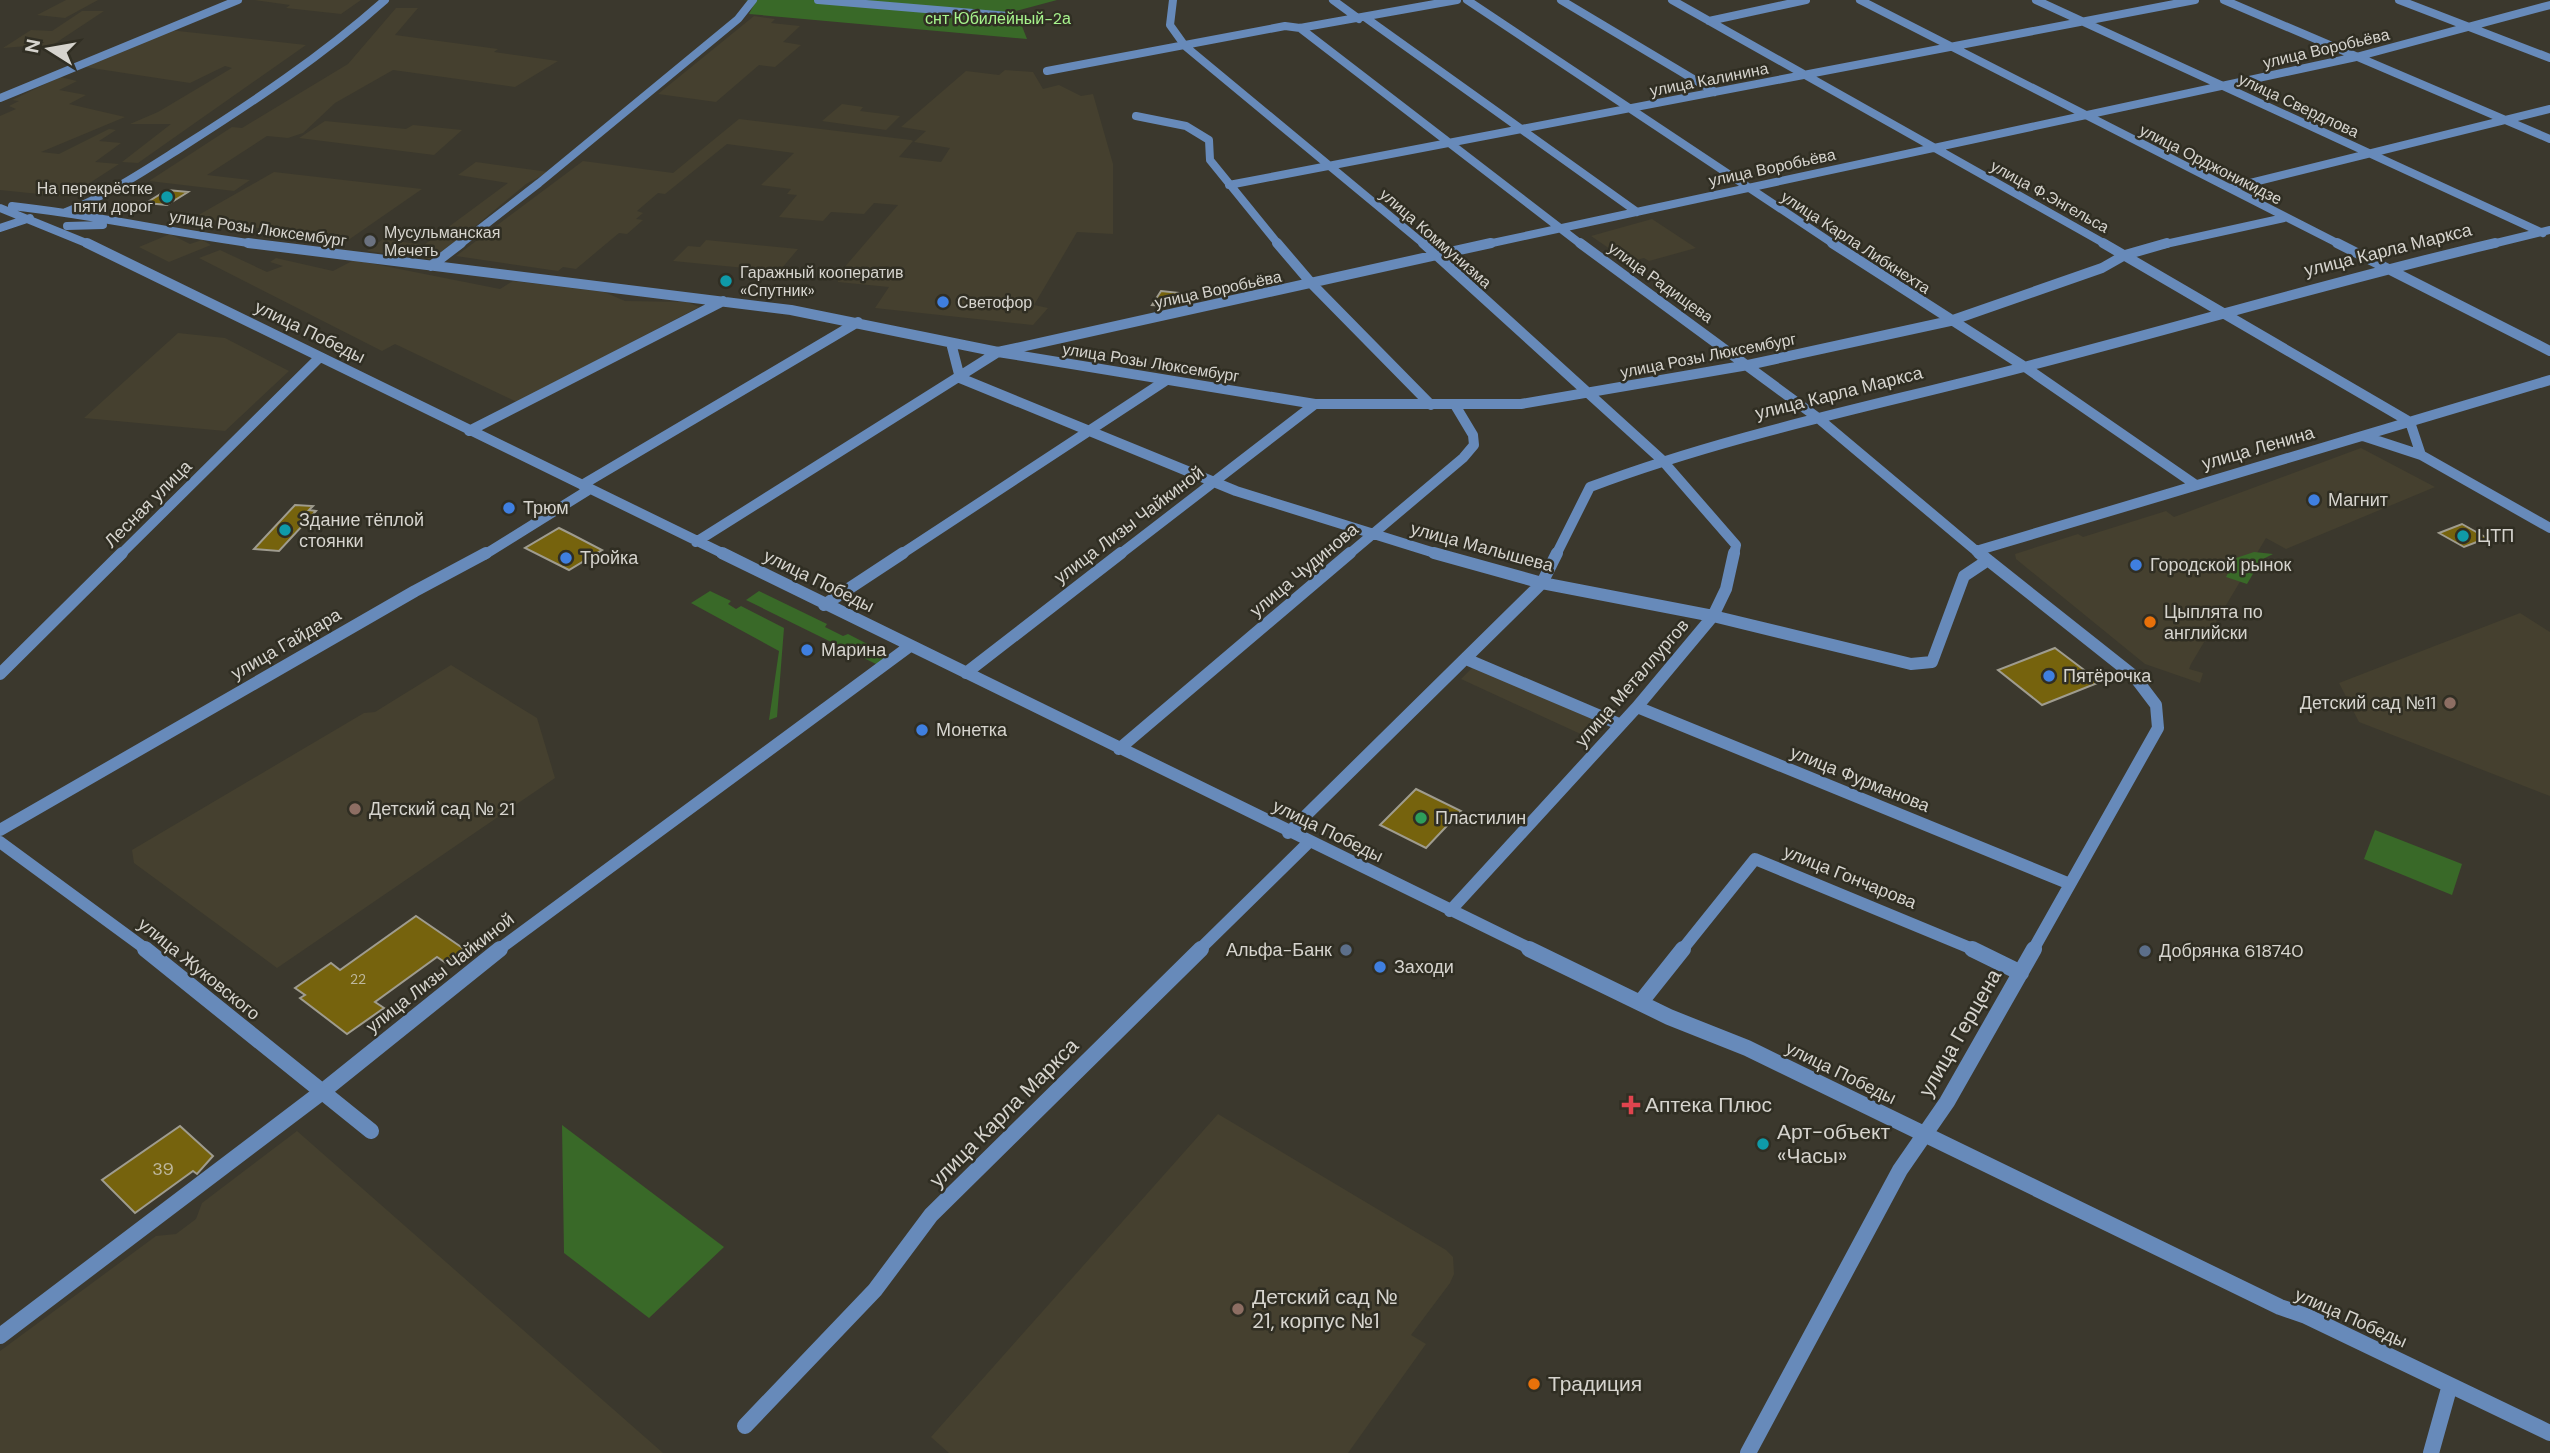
<svg xmlns="http://www.w3.org/2000/svg" width="2550" height="1453" font-family="'DM Sans',sans-serif">
<rect width="100%" height="100%" fill="#3b382d"/>
<path fill="#45402f" d="M66,0H98L65,18L37,15Z
M254,0H361L341,14L286,8L290,5Z
M396,8H418L395,35L498,49L494,52L558,61L515,87L393,70L335,103L303,133L288,138L267,136L207,175L250,180L234,191L149,181L232,127L242,128L348,64Z
M82,11H104L45,50L24,49L27,46L3,48L31,30L52,31Z
M754,16L775,19L771,23L800,26L783,42L801,45L775,67L759,65L716,102L658,94Z
M169,30L306,45L138,163L122,162L171,124H130L158,112L232,68L225,66L190,83L85,67Z
M1005,70L1033,72L1043,89L1059,85L1081,96L1093,94L1113,164V234L1077,232L1034,305L1048,308L1033,325L875,308L889,287L838,282L837,276L898,205L874,203L864,214L831,212L823,221L779,217L797,195L787,194L791,189L761,185L794,153L727,144L665,194L658,193L637,211L643,213L636,219L643,220L627,234L619,233L576,269L563,267L558,271L456,256L583,161L673,173L739,119L911,140L913,141L899,157L941,162L950,148L914,142L926,131L901,127L966,71L999,75Z
M60,77L77,81L59,90L86,95L69,104L125,117L41,152L59,154L109,129L116,130L99,141L121,143L95,162L119,164L68,197L0,190V116L16,109L9,106L19,101L12,100Z
M842,104L863,107L860,111L900,116L886,130L822,121Z
M325,121L406,129L413,125L462,130L434,155L299,138Z
M476,162L549,172L526,184L435,260L367,251L383,239L424,245L508,183L458,175Z
M274,172L422,189L344,243L195,217Z
M1652,219L1696,248L1649,261L1644,258L1629,262L1591,236Z
M170,234L190,244L202,240L211,245L169,262L139,247Z
M706,240L798,249L776,275L743,272L745,268L673,261L688,246L700,247Z
M220,250L267,272L283,266L270,262L276,258L333,271L354,260L500,289L513,281L604,292L625,301L687,302L699,307L517,402L395,344L382,351L199,258Z
M178,333L225,338L289,371L225,431L84,418Z
M2361,448L2435,487L2286,549L2266,538L2191,664L2189,669L2203,673L2200,683L2145,664L2016,559L2015,554L2078,534L2083,537L2166,511L2174,517Z
M2520,613L2550,632V796L2359,722L2339,683Z
M451,665L537,718L555,778L277,968L134,863L132,850L364,713L375,712Z
M1475,665L1599,720L1585,736L1461,679Z
M1218,1114L1446,1250L1453,1257L1454,1274L1450,1283L1411,1335L1426,1344L1348,1453H949L931,1437Z
M297,1131L663,1453H0V1351L156,1236L176,1234L196,1219L202,1203Z"/>
<path fill="#396928" d="M743,0H1057L1016,11L1027,39L749,14L756,1Z
M2254,552L2273,554L2261,560L2247,584L2226,577L2236,558Z
M710,591L731,601L728,604L736,609L741,606L784,628L777,717L769,720L779,651L691,603Z
M759,591L827,624L825,627L843,636L848,634L879,650L883,659L878,665L746,600Z
M2375,830L2462,864L2452,895L2364,859Z
M562,1125L724,1247L649,1318L564,1253Z"/>
<path fill="#76630d" stroke="#9f9c8f" stroke-width="2" d="M167,190L188,192L167,205L146,203Z
M1161,291L1180,293L1172,306L1152,305Z
M295,505L313,506L309,510L316,511L279,551L254,549Z
M2462,524L2487,538L2464,547L2439,533Z
M559,528L571,534L602,550L569,570L525,548Z
M2055,648L2100,682L2042,705L1998,670Z
M1416,789L1461,811L1426,848L1380,825Z
M416,916L464,949L446,963L437,957L375,1002L384,1008L347,1034L300,998L305,995L295,988L331,963L340,970Z
M180,1126L213,1156L197,1174L193,1171L135,1213L102,1180Z"/>
<g fill="none" stroke-linecap="round" stroke-linejoin="round">
<path stroke="#678aba" stroke-width="8" d="M818,0L1009,16
M1173,0L1170,25L1185,46L1425,245
M1333,0L1359,19
M1467,0L1835,245
M1561,0L1715,92
M1672,0L2107,245
M1860,0L2341,245
M2036,0L2543,233
M2224,0L2550,139
M2399,0L2550,58
M1366,18L1637,212
M1709,21L1806,0
M1300,28L1582,245
M1047,71L1285,26L1300,28L1457,0
M0,98L238,0
M1136,116L1186,126L1209,140L1210,160L1279,245
M1229,185L2195,0
M2230,188L2550,109
M12,206C96,215 178,234 263,245
M0,208L91,245
M66,212C108,195 144,171 182,147C253,102 322,56 385,0
M67,226L103,225
M0,228L30,218
M459,245L539,183L738,19L753,0
M1483,245L2356,57L2550,5
M2161,245L2284,218
M2488,245L2550,230"/>
<path stroke="#678aba" stroke-width="10" d="M87,243L726,555
M248,243L791,310L998,352L1315,404H1521L1748,365L1950,321L2102,268L2125,255L2167,243
M1277,243L1312,284L1431,405
M1423,243L1662,460L1736,545L1734,555
M1580,243L1818,418L1981,555
M1832,243L2025,367L2196,485
M2103,243L2410,422L2421,455
M2337,243L2550,351
M431,266L461,243
M951,343L960,378L1236,491L1441,555
M469,431L723,301
M2363,436L2421,455L2550,528
M582,485L858,322
M696,542L998,352L1491,243
M1976,551L2550,380
M120,555L319,358
M484,555L590,489
M900,555L1165,381
M1119,555L1315,404
M1348,555L1463,458L1474,445L1473,435L1455,405
M1556,555L1590,487C1731,434 1879,405 2024,367C2181,327 2337,280 2495,243"/>
<path stroke="#678aba" stroke-width="12" d="M722,553L1533,950
M1434,553L1542,583L1713,616L1911,664L1932,662L1964,576L1988,560
M1979,553L2134,676L2156,705L2158,728L2033,950
M824,605L903,553
M1466,659L1619,724
M966,673L1121,553
M0,674L122,553
M1637,707L2070,884
M1119,749L1350,553
M0,830L415,591L486,553
M1288,833L1542,583L1557,553
M0,842L147,950
M1450,911L1637,707L1713,616L1726,589L1734,553
M498,950L910,646
M1199,950L1308,843
M1682,950L1755,859L1975,950"/>
<path stroke="#678aba" stroke-width="16" d="M145,949L371,1131
M1529,949L1669,1017L1747,1048L2280,1307L2306,1316L2550,1433
M1972,949L2021,973
M1640,1003L1683,949
M0,1336L322,1092L500,949
M745,1426L875,1290L931,1215L1201,949
M1748,1453L1900,1170L1947,1102L2034,949
M2431,1453L2450,1385"/>
</g>
<g fill="#0f9aa8" stroke="#302e23" stroke-width="2.5">
<circle cx="167" cy="197" r="7"/>
<circle cx="726" cy="281" r="7"/>
<circle cx="285" cy="530" r="7"/>
<circle cx="2463" cy="536" r="7"/>
<circle cx="1763" cy="1144" r="7"/>
</g>
<circle fill="#6b7280" stroke="#302e23" stroke-width="2.5" cx="370" cy="241" r="7"/>
<g fill="#3f7fe0" stroke="#302e23" stroke-width="2.5">
<circle cx="943" cy="302" r="7"/>
<circle cx="2314" cy="500" r="7"/>
<circle cx="509" cy="508" r="7"/>
<circle cx="566" cy="558" r="7"/>
<circle cx="2136" cy="565" r="7"/>
<circle cx="807" cy="650" r="7"/>
<circle cx="2049" cy="676" r="7"/>
<circle cx="922" cy="730" r="7"/>
<circle cx="1380" cy="967" r="7"/>
</g>
<g fill="#e8710a" stroke="#302e23" stroke-width="2.5">
<circle cx="2150" cy="622" r="7"/>
<circle cx="1534" cy="1384" r="7"/>
</g>
<g fill="#8d6e63" stroke="#302e23" stroke-width="2.5">
<circle cx="2450" cy="703" r="7"/>
<circle cx="355" cy="809" r="7"/>
<circle cx="1238" cy="1309" r="7"/>
</g>
<circle fill="#2e9e5b" stroke="#302e23" stroke-width="2.5" cx="1421" cy="818" r="7"/>
<g fill="#5c6f8a" stroke="#302e23" stroke-width="2.5">
<circle cx="1346" cy="950" r="7"/>
<circle cx="2145" cy="951" r="7"/>
</g>
<path fill="#e0444e" stroke="#302e23" stroke-width="2.5" d="M1627.5 1094.5h7v7h7v7h-7v7h-7v-7h-7v-7h7z"/>
<g text-anchor="middle" stroke-width="5" stroke-linejoin="round" paint-order="stroke">
<g font-size="14" fill="#beb89e">
<text x="358" y="984">22</text>
</g>
<g font-size="16" fill="#a7f48d" stroke="#302e23">
<text x="998" y="24">снт Юбилейный-2а</text>
</g>
<g font-size="16" fill="#d6d4ce" stroke="#302e23">
<text transform="translate(2326 48) rotate(-13)" y="6">улица Воробьёва</text>
<text transform="translate(1709 79) rotate(-11)" y="6">улица Калинина</text>
<text transform="translate(2299 105) rotate(25)" y="6">улица Свердлова</text>
<text transform="translate(2211 164) rotate(27)" y="6">улица Орджоникидзе</text>
<text transform="translate(1772 167) rotate(-12)" y="6">улица Воробьёва</text>
<text transform="translate(2050 196) rotate(29)" y="6">улица Ф.Энгельса</text>
<text transform="translate(258 228) rotate(8)" y="6">улица Розы Люксембург</text>
<text transform="translate(1436 238) rotate(41)" y="6">улица Коммунизма</text>
<text transform="translate(1856 242) rotate(33)" y="6">улица Карла Либкнехта</text>
<text transform="translate(1661 282) rotate(36)" y="6">улица Радищева</text>
<text transform="translate(1218 289) rotate(-12)" y="6">улица Воробьёва</text>
<text transform="translate(1708 355) rotate(-11)" y="6">улица Розы Люксембург</text>
<text transform="translate(1151 362) rotate(9)" y="6">улица Розы Люксембург</text>
</g>
<g font-size="16" fill="#d6d4ce" stroke="#302e23" text-anchor="start">
<text x="153" y="194" text-anchor="end">На перекрёстке<tspan x="153" dy="18">пяти дорог</tspan></text>
<text x="384" y="238">Мусульманская<tspan x="384" dy="18">Мечеть</tspan></text>
<text x="740" y="278">Гаражный кооператив<tspan x="740" dy="18">«Спутник»</tspan></text>
<text x="957" y="308">Светофор</text>
</g>
<g font-size="18" fill="#d6d4ce" stroke="#302e23">
<text transform="translate(2388 250) rotate(-14)" y="6">улица Карла Маркса</text>
<text transform="translate(310 332) rotate(26)" y="6">улица Победы</text>
<text transform="translate(1839 393) rotate(-14)" y="6">улица Карла Маркса</text>
<text transform="translate(2258 448) rotate(-16)" y="6">улица Ленина</text>
<text transform="translate(148 504) rotate(-45)" y="6">Лесная улица</text>
<text transform="translate(1129 525) rotate(-37)" y="6">улица Лизы Чайкиной</text>
<text transform="translate(1482 547) rotate(15)" y="6">улица Малышева</text>
<text transform="translate(1304 570) rotate(-40)" y="6">улица Чудинова</text>
<text transform="translate(819 581) rotate(26)" y="6">улица Победы</text>
<text transform="translate(286 644) rotate(-30)" y="6">улица Гайдара</text>
<text transform="translate(1632 683) rotate(-49)" y="6">улица Металлургов</text>
<text transform="translate(1860 779) rotate(22)" y="6">улица Фурманова</text>
<text transform="translate(1328 831) rotate(26)" y="6">улица Победы</text>
<text transform="translate(1850 877) rotate(22)" y="6">улица Гончарова</text>
<text transform="translate(199 969) rotate(39)" y="6">улица Жуковского</text>
<text transform="translate(440 973) rotate(-38)" y="6">улица Лизы Чайкиной</text>
<text transform="translate(1841 1073) rotate(26)" y="6">улица Победы</text>
<text transform="translate(2351 1318) rotate(24)" y="6">улица Победы</text>
</g>
<g font-size="18" fill="#d6d4ce" stroke="#302e23" text-anchor="start">
<text x="2328" y="506">Магнит</text>
<text x="523" y="514">Трюм</text>
<text x="299" y="526">Здание тёплой<tspan x="299" dy="21">стоянки</tspan></text>
<text x="2477" y="542">ЦТП</text>
<text x="580" y="564">Тройка</text>
<text x="2150" y="571">Городской рынок</text>
<text x="2164" y="618">Цыплята по<tspan x="2164" dy="21">английски</tspan></text>
<text x="821" y="656">Марина</text>
<text x="2063" y="682">Пятёрочка</text>
<text x="2436" y="709" text-anchor="end">Детский сад №11</text>
<text x="936" y="736">Монетка</text>
<text x="369" y="815">Детский сад № 21</text>
<text x="1435" y="824">Пластилин</text>
<text x="1332" y="956" text-anchor="end">Альфа-Банк</text>
<text x="2159" y="957">Добрянка 618740</text>
<text x="1394" y="973">Заходи</text>
</g>
<g font-size="18" fill="#beb89e">
<text x="163" y="1175">39</text>
</g>
<g font-size="21" fill="#d6d4ce" stroke="#302e23">
<text transform="translate(1960 1033) rotate(-60)" y="7">улица Герцена</text>
<text transform="translate(1004 1113) rotate(-45)" y="7">улица Карла Маркса</text>
</g>
<g font-size="21" fill="#d6d4ce" stroke="#302e23" text-anchor="start">
<text x="1645" y="1112">Аптека Плюс</text>
<text x="1777" y="1139">Арт-объект<tspan x="1777" dy="24">«Часы»</tspan></text>
<text x="1252" y="1304">Детский сад №<tspan x="1252" dy="24">21, корпус №1</tspan></text>
<text x="1548" y="1391">Традиция</text>
</g>
</g>
<g transform="translate(49 49) rotate(281)" stroke="#302e23" stroke-width="5" paint-order="stroke">
<path d="M0-5L12 26L0 18L-12 26Z" fill="#d6d4ce"/>
<text y="-10" font-size="19" font-weight="bold" text-anchor="middle" fill="#d6d4ce">N</text>
</g>
</svg>
